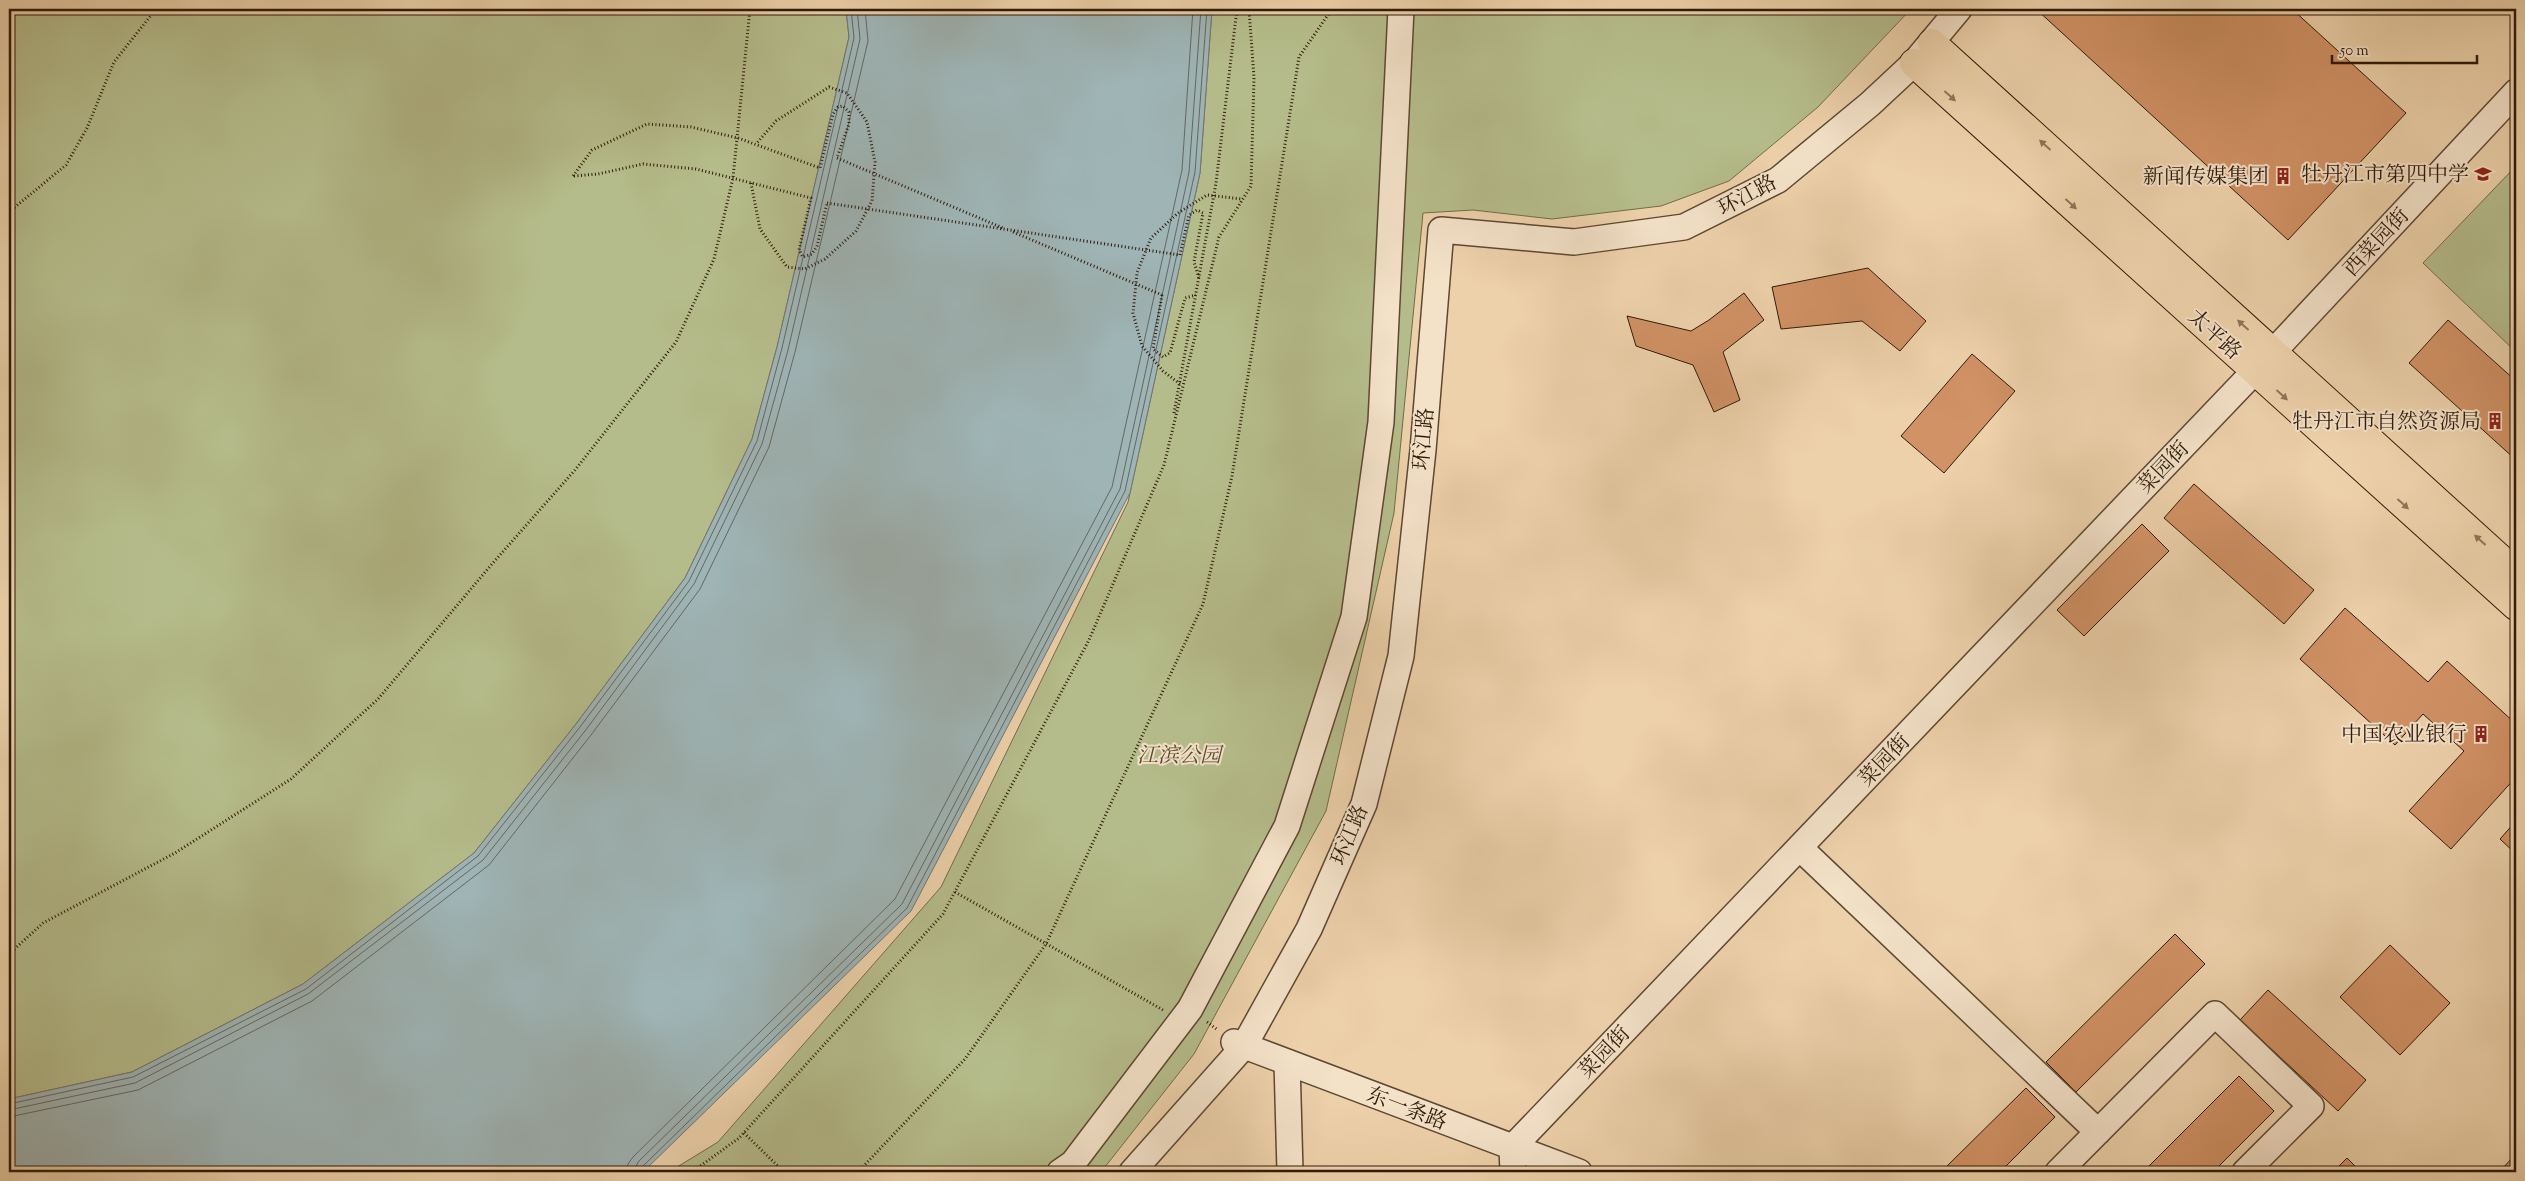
<svg xmlns="http://www.w3.org/2000/svg" width="2525" height="1181" font-family="'Sorts Mill Goudy','Noto Serif SC',serif">
<rect width="100%" height="100%" fill="#edd1aa"/>
<filter id="stains"><feTurbulence type="fractalNoise" baseFrequency=".004" numOctaves="4"/><feColorMatrix values="0 0 0 0 .2 0 0 0 0 .09 0 0 0 0 .02 0 0 0 .5 -.17"/></filter>
<radialGradient id="worn" r=".72"><stop offset=".6" stop-color="#630" stop-opacity="0"/><stop offset="1" stop-color="#630" stop-opacity=".3"/></radialGradient>
<path fill="#b5bc8b" stroke="#726b4a" d="M9,9H846L849,37L777,347L752,439L685,578L576,724L474,853L303,984L132,1072L9,1099Z
M1212,9H1911L1818,107L1729,181L1661,206L1552,219L1473,210L1423,213L1394,513L1326,811L1194,1054L1101,1172H669L718,1142L941,887L1128,502L1200,173Z
M2516,166V352L2423,263Z"/>
<path fill="#9eb4b5" stroke="#727671" d="M846,9H1212L1200,173L1130,493L911,911L643,1172H9V1099L132,1072L303,984L474,853L576,724L685,578L752,439L777,347L849,37Z"/>
<g fill="none" stroke-linecap="round" stroke-linejoin="round">
<path stroke="#666760" stroke-width="1" d="M9,1104L133,1077L306,989L478,856L580,727L689,581L757,441L782,348L854,38L851,9
M9,1110L135,1083L308,994L483,860L585,731L694,584L762,444L788,350L860,39L857,9
M9,1117L138,1090L312,1001L489,865L591,735L700,589L769,447L795,352L868,41L865,9
M627,1172L628,1164L633,1157L895,899L1112,487L1182,170L1193,9
M634,1172L638,1162L902,904L1120,489L1189,172L1201,9
M640,1172L642,1167L907,908L1125,491L1195,172L1207,9"/>
</g>
<path fill="#d19265" stroke="#2f1a0a" d="M2036,9H2292L2406,113L2288,240Z
M1868,268L1926,321L1900,351L1862,321L1781,329L1772,287Z
M1744,293L1764,320L1723,352L1740,400L1714,412L1693,365L1636,346L1627,316L1691,331L1709,320Z
M2448,320L2516,381V460L2409,363Z
M1972,354L2015,391L1944,473L1901,436Z
M2194,484L2314,590L2284,624L2164,518Z
M2142,524L2169,551L2084,636L2057,610Z
M2345,608L2428,682L2447,661L2516,724V777L2451,849L2409,811L2464,751L2423,714L2395,745L2300,659Z
M2516,821V854L2500,839Z
M2175,934L2205,964L2076,1092L2046,1062Z
M2390,945L2450,1003L2400,1055L2340,997Z
M2268,990L2366,1080L2338,1111L2240,1020Z
M2239,1076L2274,1111L2213,1172H2143Z
M2026,1088L2055,1117L2000,1172H1941Z
M2516,1154V1172H2499Z
M2347,1158L2361,1172H2333Z"/>
<g fill="none" stroke-linecap="round" stroke-linejoin="round">
<g stroke="#5e4832" stroke-width="28">
<path id="minor" d="M1800,848L2098,1132
M1234,1042L1579,1172
M1287,1062L1290,1172
M1060,1172L1073,1163L1190,1009L1287,826L1354,617L1381,422L1401,9
M1132,1172L1244,1046L1309,929L1364,804L1401,656L1423,450L1441,230L1574,242L1684,227L1778,180L1870,104L1914,63L1959,9
M1513,1172L1512,1148L2273,352L2516,92
M2058,1172L2215,1014L2311,1106L2245,1172"/>
</g>
<g stroke="#2f1a0a" stroke-width="30">
<path id="major" d="M1932,43L2516,573
M1914,63L2516,606"/>
</g>
<path stroke="#2f1a0a" stroke-width="3" stroke-dasharray="1 2.5" stroke-linecap="butt" d="M573,176L592,150L647,124L691,127L738,138L820,168L833,114L838,107L843,106L849,112V124L837,158
M574,176L598,174L643,164L696,169L811,198L799,250L803,257L812,254L817,246L827,203
M751,183L760,229L787,267L805,269L825,259L856,231L872,201L875,162L867,122L847,93L829,87L776,121L756,144
M9,212L66,165L87,128L114,62L156,9
M1180,255L1189,215L1197,210L1203,213L1194,262L1199,278
M1162,295L1153,349L1163,357L1170,353L1185,298L1196,295
M1180,384L1163,371L1142,346L1133,313L1137,273L1151,238L1178,213L1207,195L1242,199
M1174,413L1216,183L1237,9
M955,892L1163,1010
M9,954L43,923L175,853L291,779L378,699L492,564L575,470L676,342L714,259L733,178L750,9
M1207,1022L1218,1030
M744,1133L784,1172
M692,1172L739,1138L943,914L1089,640L1164,465L1219,237L1251,186L1254,78L1249,9
M858,1172L965,1059L1046,944L1203,604L1232,476L1299,57L1332,9"/>
<use href="#minor" stroke="#f3e1c8" stroke-width="25"/>
<use href="#major" stroke="#edd1aa" stroke-width="28"/>
<path stroke="#2f1a0a" stroke-width="3" stroke-dasharray="1 2.5" stroke-linecap="butt" d="M837,158L1003,228
M827,203L1180,255
M1013,232L1162,295"/>
</g>
<defs><path id="oneway-solid" d="M-6-.8H1V-3.2L6.5 0L1 3.2V.8H-6Z" transform="scale(1.25)"/></defs>
<g fill="#8e765a">
<use href="#oneway-solid" transform="translate(1950 96) rotate(42)"/>
<use href="#oneway-solid" transform="translate(2045 145) rotate(-138)"/>
<use href="#oneway-solid" transform="translate(2071 204) rotate(42)"/>
<use href="#oneway-solid" transform="translate(2243 325) rotate(-138)"/>
<use href="#oneway-solid" transform="translate(2282 395) rotate(42)"/>
<use href="#oneway-solid" transform="translate(2403 504) rotate(42)"/>
<use href="#oneway-solid" transform="translate(2480 540) rotate(-138)"/>
</g>
<defs>
<g id="school-bare" transform="scale(1.35)"><path d="M0-5L7-2L0 1L-7-2ZM-4 1L0 2.5L4 1V4Q0 6-4 4Z" fill="#8f2418" stroke="#f3e1c8" stroke-width="2.5" paint-order="stroke"/></g>
<g id="building-bare" transform="scale(1.35)"><path d="M-4-6H4V6H1V3H-1V6H-4ZM-2.5-4.3h1.7v1.8h-1.7ZM.8-4.3h1.7v1.8H.8ZM-2.5-1h1.7V.8h-1.7ZM.8-1h1.7V.8H.8Z" fill="#8f2418" stroke="#f3e1c8" stroke-width="2.5" paint-order="stroke"/></g>
</defs>
<g fill-rule="evenodd">
<use href="#school-bare" x="2483" y="174"/>
<use href="#building-bare" x="2283" y="176"/>
<use href="#building-bare" x="2495" y="421"/>
<use href="#building-bare" x="2481" y="734"/>
</g>
<g text-anchor="middle" stroke-width="4" stroke-linejoin="round" paint-order="stroke">
<g font-size="21" fill="#2f1a0a" stroke="#f3e1c8" text-anchor="end">
<text x="2469" y="181">牡丹江市第四中学</text>
<text x="2269" y="183">新闻传媒集团</text>
<text x="2481" y="428">牡丹江市自然资源局</text>
<text x="2467" y="741">中国农业银行</text>
</g>
<g font-size="21" fill="#2f1a0a" stroke="#f3e1c8">
<text transform="translate(1747 195) rotate(-28)" y="7">环江路</text>
<text transform="translate(2376 242) rotate(-47)" y="7">西菜园街</text>
<text transform="translate(2215 334) rotate(42)" y="7">太平路</text>
<text transform="translate(1423 439) rotate(-85)" y="7">环江路</text>
<text transform="translate(2163 467) rotate(-46)" y="7">菜园街</text>
<text transform="translate(1884 760) rotate(-46)" y="7">菜园街</text>
<text transform="translate(1349 835) rotate(-67)" y="7">环江路</text>
<text transform="translate(1604 1052) rotate(-46)" y="7">菜园街</text>
<text transform="translate(1407 1108) rotate(21)" y="7">东一条路</text>
</g>
<g font-size="21" font-style="italic" fill="#574b31" stroke="#f3e1c8">
<text x="1179" y="762">江滨公园</text>
</g>
</g>
<rect width="2525" height="1181" fill="none" stroke="#edd1aa" stroke-width="30"/>
<rect x="10" y="10" width="2505" height="1161" fill="none" stroke="#2f1a0a" stroke-width="2.5"/>
<rect x="15" y="15" width="2495" height="1151" fill="none" stroke="#2f1a0a"/>
<path d="M2332 55v8h145v-8" fill="none" stroke="#2f1a0a" stroke-width="2.5"/>
<text x="2340" y="55" font-size="15" fill="#2f1a0a" stroke="#f3e1c8" stroke-width="4" paint-order="stroke">50 m</text>
<rect width="100%" height="100%" filter="url(#stains)"/>
<rect width="100%" height="100%" fill="url(#worn)"/>
</svg>
